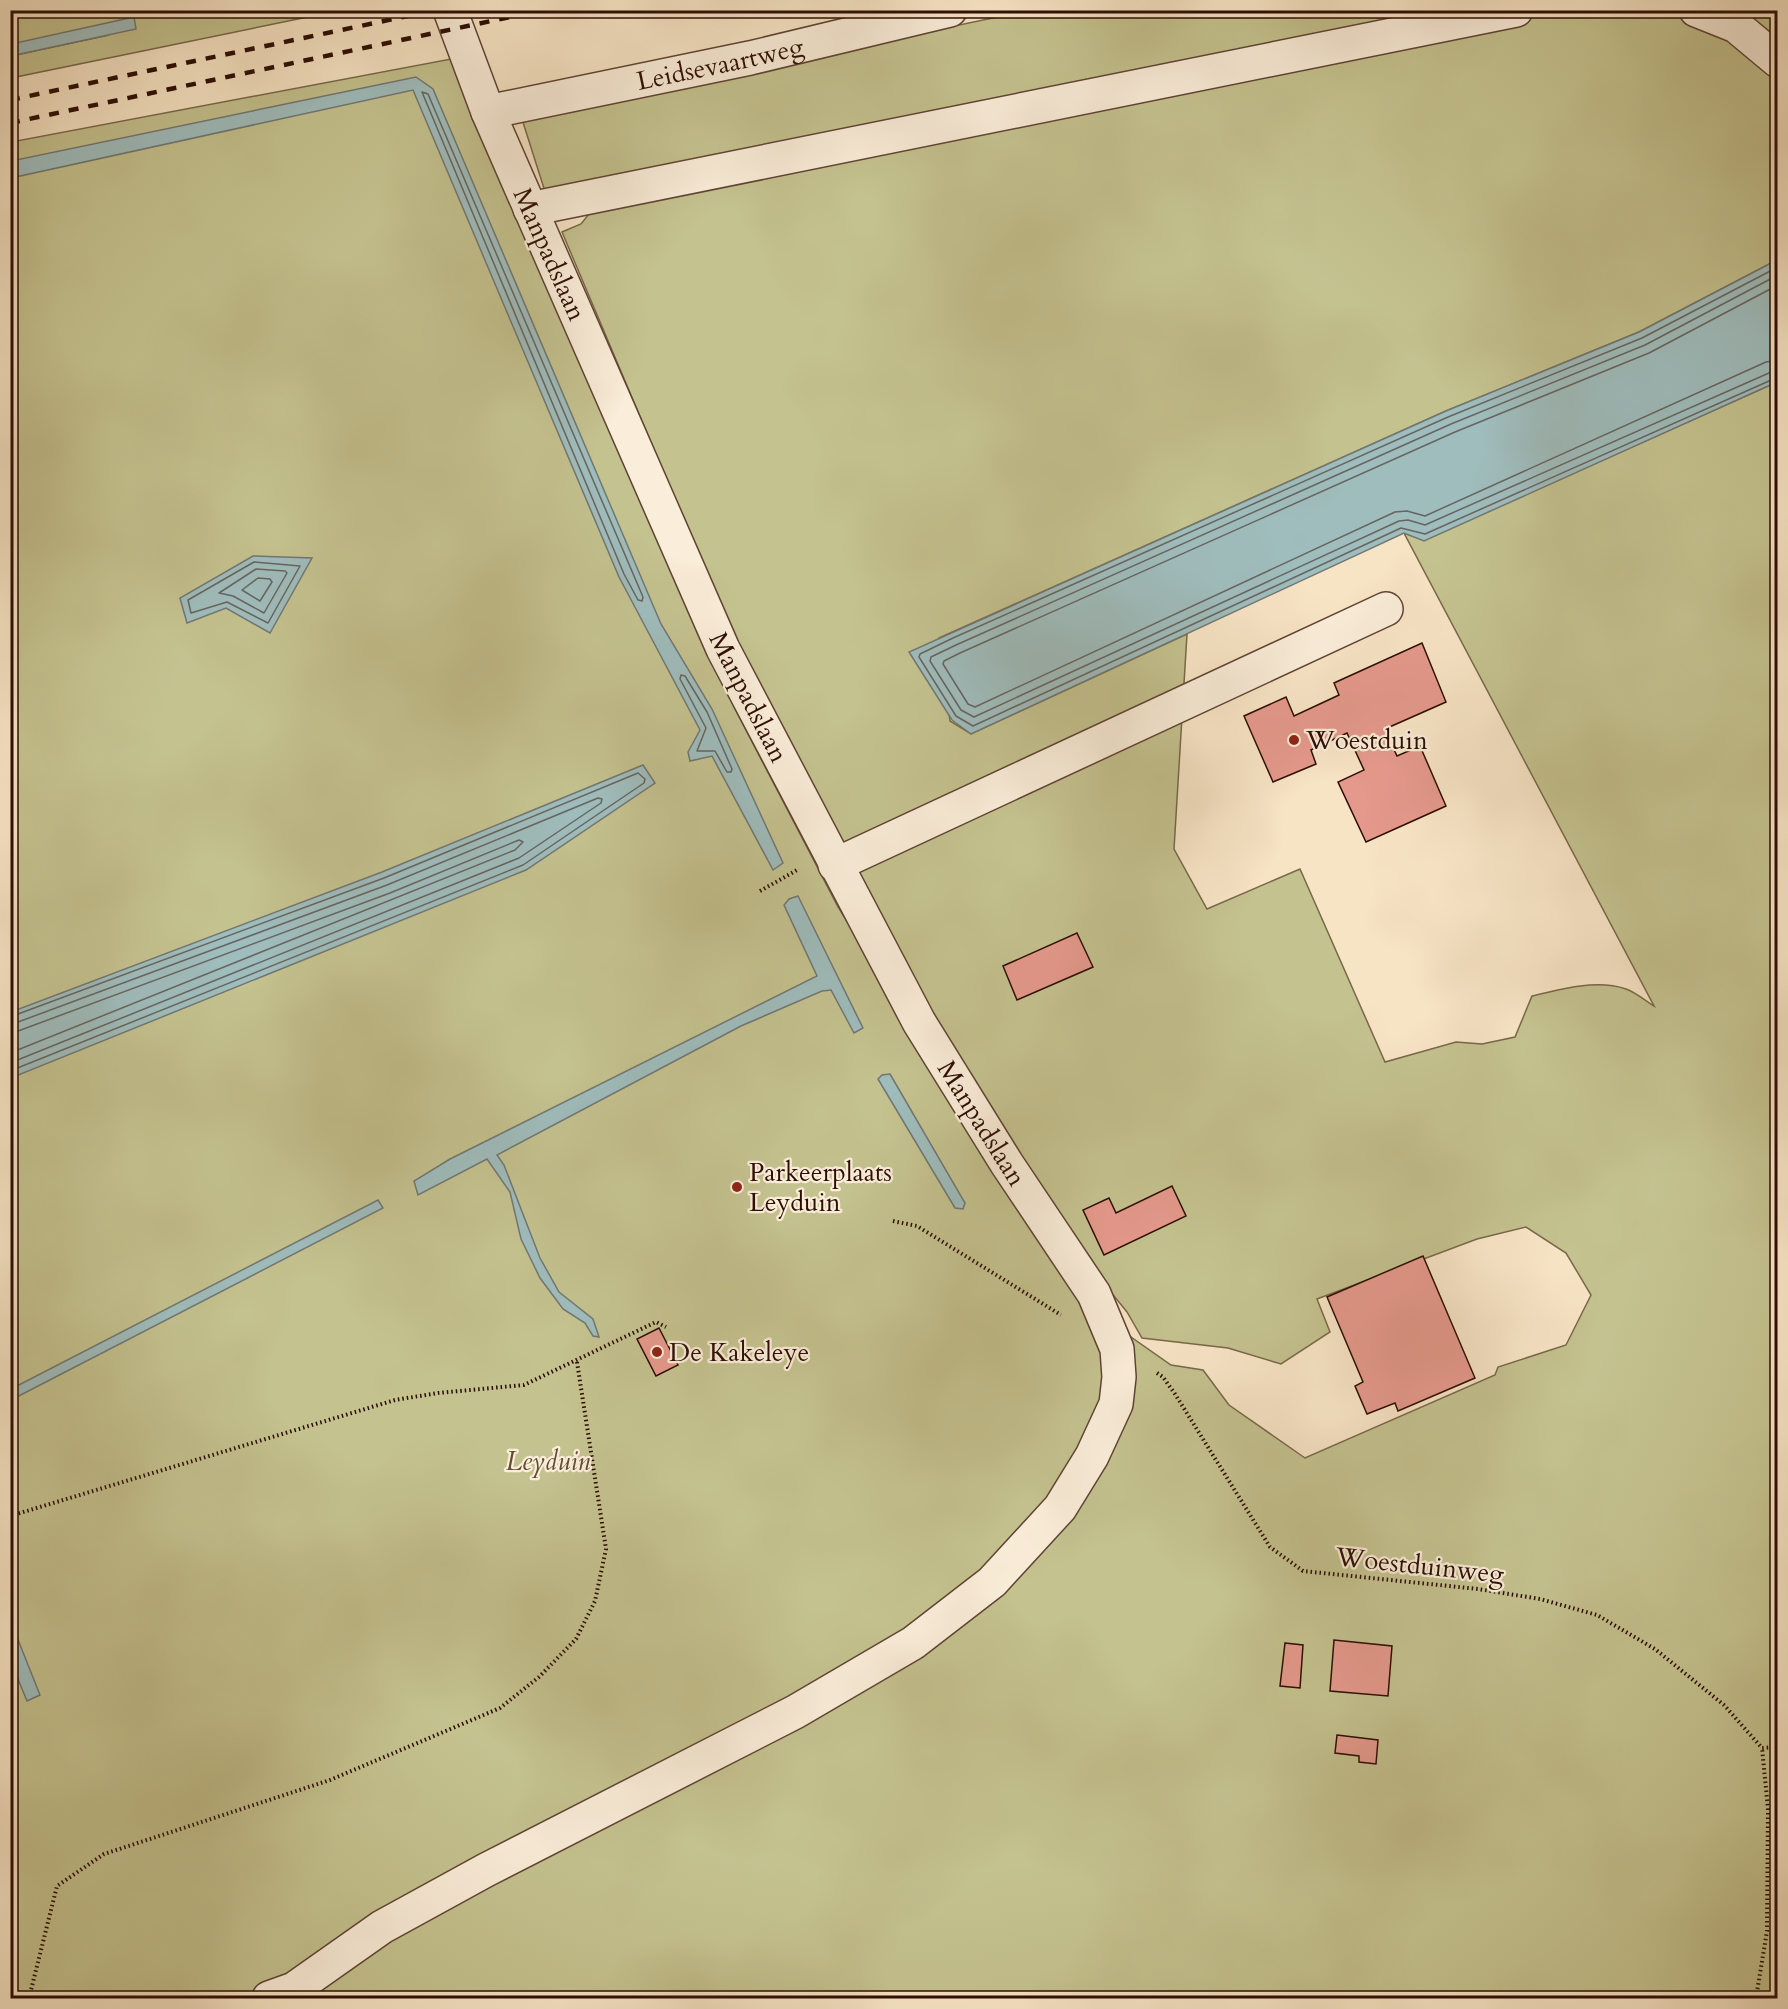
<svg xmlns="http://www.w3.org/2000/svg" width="1788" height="2009" font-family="Cardo,serif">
<rect width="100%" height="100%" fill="#f7e4c5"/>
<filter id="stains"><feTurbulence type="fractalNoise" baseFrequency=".00333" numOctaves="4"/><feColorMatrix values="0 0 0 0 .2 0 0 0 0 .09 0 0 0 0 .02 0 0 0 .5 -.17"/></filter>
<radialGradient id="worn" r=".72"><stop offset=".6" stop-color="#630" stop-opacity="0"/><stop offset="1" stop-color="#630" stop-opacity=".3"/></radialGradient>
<path fill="#c4c28f" stroke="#786849" stroke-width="1.5" d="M10,11H337L11,78V56L109,35L11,52Z
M1026,11H1777V260L1639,332L1446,411L939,638L950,721L971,734L1187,634L1174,849L1207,909L1300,869L1385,1062L1456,1042L1482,1044L1515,1037L1532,996C1560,989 1597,979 1626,989C1635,992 1646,1001 1654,1006L1404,533L1424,540L1777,382V1998H11V142L451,59L734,707L838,907L1084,1304L1171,1365L1203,1370L1229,1405L1305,1458L1495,1375L1498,1367L1566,1345L1591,1295L1566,1253L1526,1227L1477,1239L1317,1299L1330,1332L1281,1364L1228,1348L1142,1338L1127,1312L1092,1269L992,1117L861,887L732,634L562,232L581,224L589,214L554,220L521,116Z"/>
<path fill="#9fbdbd" stroke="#717773" stroke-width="1.5" d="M134,17L136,29L11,56V44Z
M416,77L433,89L661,624L712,709L783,863L773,870L712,756L690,761L688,752L700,730L619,577L413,90L11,178V161Z
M1777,260V382L1424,541L1404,533L971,734L952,720L909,652L1446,411L1639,332Z
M253,556L312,558L270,633L226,608L187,623L180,598Z
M643,765L655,783L526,870L11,1078V1012L382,872Z
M798,896L863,1028L854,1033L831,990L822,991L741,1026L497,1155L504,1165L540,1258L559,1292L593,1319L599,1337L593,1336L585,1323L563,1309L540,1278L521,1239L510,1192L487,1159L418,1195L414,1181L450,1159L817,976L784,905L789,899Z
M890,1074L965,1203L963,1209L955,1208L878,1079L882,1075Z
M378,1200L383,1208L11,1400V1389Z
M11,1622L40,1695L27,1701L11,1662Z"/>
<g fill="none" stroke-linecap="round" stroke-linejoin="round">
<path stroke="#666560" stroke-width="1.5" d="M422,92L428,94L643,597L642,601L638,600L624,574Z
M1778,267L1642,338L1448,417L953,638L920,654L919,657L956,716L973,726L1401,528L1425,534L1778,377
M1778,275L1645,345L1451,424L956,645L931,657L930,661L961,710L974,717L1399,521L1408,520L1425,525L1778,369
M1778,285L1649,353L1455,432L960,653L944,661L943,664L968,704L975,707L1395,512L1407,511L1425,516L1766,362L1778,360
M254,562L300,566L268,623L227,602L191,613L188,600Z
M256,569L285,571L287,573L264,613L233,596L219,593Z
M258,578L270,579L272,582L260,601L242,590Z
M681,675L685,676L707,712L732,769L731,772H727L715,751H697L706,728L680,679Z
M10,1017L384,878L638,773L645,779L644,783L523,865L10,1071
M10,1025L387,885L598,798L602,799L601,803L519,858L10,1063
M10,1034L390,893L519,840L523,842L515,850L10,1053"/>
</g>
<path fill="#e5998c" stroke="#2c0d03" stroke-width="1.5" d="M1422,643L1446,702L1385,729L1397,756L1420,746L1446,806L1366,842L1338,782L1364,770L1347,733L1311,750L1316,764L1273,782L1244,716L1286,697L1294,716L1339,695L1334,683Z
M1077,933L1093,967L1017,1000L1003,966Z
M1172,1186L1186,1216L1104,1255L1083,1210L1109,1198L1116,1213Z
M1423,1256L1475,1378L1398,1411L1395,1403L1367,1414L1355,1386L1363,1382L1327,1297Z
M659,1328L678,1365L656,1376L637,1339Z
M1334,1640L1392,1646L1388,1696L1330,1691Z
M1285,1643L1303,1645L1300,1688L1280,1686Z
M1337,1735L1378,1740L1376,1764L1359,1762V1756L1335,1753Z"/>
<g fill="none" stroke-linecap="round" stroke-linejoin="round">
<g stroke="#5f4334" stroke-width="36">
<g id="minor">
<path d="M1696,10L1736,26L1778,61"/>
<path id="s1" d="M488,112L750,58L950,10"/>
<path d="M530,209L1516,10"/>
<path d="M835,865L1386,609"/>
<path d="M269,1998L294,1989L382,1927L486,1870L795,1712L913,1643L992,1582L1060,1508L1092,1456L1116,1404L1119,1377L1117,1349L1094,1294L1007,1164L919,1022L723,649L488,112L450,10"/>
</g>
</g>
<path stroke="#2c0d03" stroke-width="4" stroke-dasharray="1.5 3" stroke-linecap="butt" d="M760,891L799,869
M893,1221L917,1226L1061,1315
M1157,1373L1163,1377L1175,1394L1270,1547L1303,1571L1478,1589L1540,1599L1597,1615L1655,1649L1724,1705L1762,1748L1778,1747
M10,1516L395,1400L438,1393L524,1385L656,1322L666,1327
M29,1998L57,1886L104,1854L330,1780L500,1708L539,1677L576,1639L595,1601L606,1549L577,1362
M1756,1998L1767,1931L1768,1809L1762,1748"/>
<use href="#minor" stroke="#faedd9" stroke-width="33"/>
<path stroke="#2c0d03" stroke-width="4.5" stroke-dasharray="10 10" stroke-linecap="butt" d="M10,100L436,10
M10,123L543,10"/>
</g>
<g fill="#8f2418" stroke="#faedd9" stroke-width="2">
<circle cx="1294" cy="740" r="6"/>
<circle cx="737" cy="1187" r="6"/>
<circle cx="657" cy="1352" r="6"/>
</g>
<g text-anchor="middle" stroke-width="4.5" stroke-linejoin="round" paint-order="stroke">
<g font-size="26" fill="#2c0d03" stroke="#faedd9">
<text dy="9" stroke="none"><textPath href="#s1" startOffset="237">Leidsevaartweg</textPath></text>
<text transform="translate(550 254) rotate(66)" y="9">Manpadslaan</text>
<text transform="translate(749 697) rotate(63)" y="9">Manpadslaan</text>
<text transform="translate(982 1123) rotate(58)" y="9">Manpadslaan</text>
<text transform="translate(1420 1565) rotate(6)" y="9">Woestduinweg</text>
</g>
<g font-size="26" fill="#2c0d03" stroke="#faedd9" text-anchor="start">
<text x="1306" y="749">Woestduin</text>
<text x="749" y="1181">Parkeerplaats<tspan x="749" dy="30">Leyduin</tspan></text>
<text x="669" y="1361">De Kakeleye</text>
</g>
<g font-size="26" font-style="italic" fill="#614c34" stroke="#faedd9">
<text x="548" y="1470">Leyduin</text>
</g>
</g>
<rect width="1788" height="2009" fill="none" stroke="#f7e4c5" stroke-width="36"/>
<rect x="12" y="12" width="1764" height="1985" fill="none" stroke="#2c0d03" stroke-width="3"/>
<rect x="18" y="18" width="1752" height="1973" fill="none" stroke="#2c0d03" stroke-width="1.5"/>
<rect width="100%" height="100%" filter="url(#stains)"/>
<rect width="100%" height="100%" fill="url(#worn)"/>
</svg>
